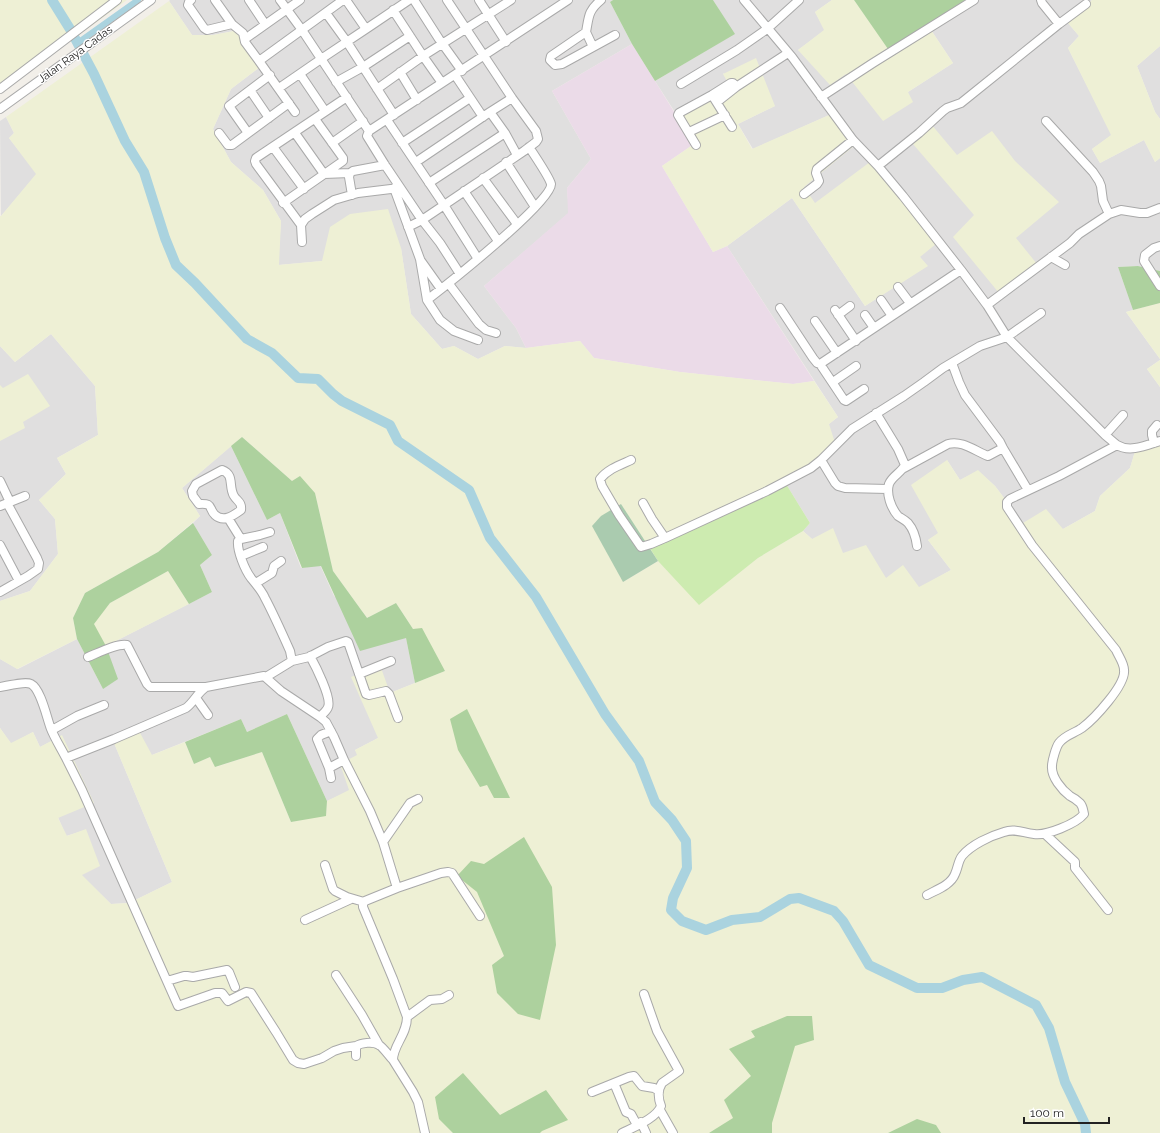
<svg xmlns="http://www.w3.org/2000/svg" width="1160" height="1133" font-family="Raleway,sans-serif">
<rect width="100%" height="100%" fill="#f2efe9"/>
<path fill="#e0dfdf" d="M170,0H613L610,2L632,44L552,91L591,159L567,188L569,213L484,286L516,328L526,348L505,346L478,359L454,346L442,349L411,314L401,248L322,261L278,265L281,221L263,190L231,162L213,129L231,89L264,64L239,30L213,35H192L169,1Z
M713,0H832L815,12L825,30L798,50L845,73L908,92L953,63L929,27L967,0H1092L1068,23L1079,36L1068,48L1112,135L1092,149L1100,163L1144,140L1155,162L1160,158V271L1138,266L1118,267L1133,310L1126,312L1160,359V360L1147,369L1160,387V440L1136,448L1130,468L1100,496L1095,511L1063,529L1023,523L995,486L978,471L960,480L947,460L939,533L928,540L951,570L919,588L886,578L843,553L812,539L803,531L810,523L783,479L816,460L829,424L838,417L727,246L792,198L865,306L927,266L920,257L815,204L803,187L854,146L845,140L836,112L753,149L738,124L775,106L723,73L729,84L678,117L655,81L734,34Z
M1160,46V119L1155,112L1137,66Z
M6,117L14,133L9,138L37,174L1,216L0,121Z
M51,334L95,386L98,435L57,458L66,474L39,500L55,519L58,554L30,591L0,601V346L15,362Z
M231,446L267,520L280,513L301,568L320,565L334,596L406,638L415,683L390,693L378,738L355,750L358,755L350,791L327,801L287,714L247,732L241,719L152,755L114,743L172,882L129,903L111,904L81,875L86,830L66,836L58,817L62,736L40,747L33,732L11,744L0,728V659L18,669L77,639L103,689L106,646L212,592L200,565L212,555L193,523L200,516L182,488Z"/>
<path fill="#ebdbe8" d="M632,44L694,144L662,166L713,252L727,246L814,381L793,384L680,372L594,358L580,341L526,348L516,328L484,286L568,213L567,188L591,159L552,91Z"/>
<path fill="#eef0d5" d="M0,0H127L0,92Z
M832,0H854L888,48L929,27L953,63L908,92L913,102L883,121L846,74L830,85L798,50L824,30L815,12Z
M1092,0H1160V46L1137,66L1155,112L1160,119V158L1155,162L1144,140L1100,163L1092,149L1111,135L1068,48L1079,36L1068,23Z
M169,1L192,35H213L239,30L264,64L231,89L213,129L231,162L263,190L281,221L279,265L322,261L330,227L350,214L388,209L401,248L411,314L442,349L454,346L478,359L505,346L526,348L580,341L594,358L680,372L793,384L814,381L838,417L829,424L836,446L816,460L783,479L717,511L623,582L658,561L699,604L758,558L803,531L812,539L833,528L843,553L866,545L886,578L903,565L919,587L951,570L928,540L938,533L911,485L947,460L960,480L978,470L995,486L1023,523L1046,509L1063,529L1095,511L1100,496L1130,468L1136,448L1160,440V1133H0V728L11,743L33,732L40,747L62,735L94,803L58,818L67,836L86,829L100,866L82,875L111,904L129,903L172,882L114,743L139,731L152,755L185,742L194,764L210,757L216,767L262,752L291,822L326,815L327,801L349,790L340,764L357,755L355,750L378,738L351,677L380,665L390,693L445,671L413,629L396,603L367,618L333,571L315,493L292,481L242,437L182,488L200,516L158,552L85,593L73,618L77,639L17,669L0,659V601L30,591L58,554L55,519L39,500L66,474L57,458L98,435L95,386L51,334L15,362L0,346V216H1L36,174L9,138L14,133L6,117Z
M756,58L775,106L738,124L752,149L836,112L853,131L846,140L854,146L804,187L815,203L874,159L942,239L920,257L928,266L865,306L792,198L727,246L713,252L662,166L694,144L678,117L728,83L723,74Z
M931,124L957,155L992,131L1015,161L1059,202L1016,238L1037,264L999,293L953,237L974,215L913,144Z
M1160,303V359L1126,312Z
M1160,360V387L1147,369Z
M28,374L50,406L23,422L25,428L0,441V385L3,388Z
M168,571L189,604L106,646L93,624L110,603Z"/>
<path fill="#cdebb0" d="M783,479L810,523L803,531L758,558L699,605L658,561L650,548Z"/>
<path fill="#add19e" d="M613,0H713L735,34L655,81L632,44L610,2Z
M854,0H964L965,2L929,27L888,49Z
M1138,266L1160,271V303L1133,310L1118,267Z
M242,437L292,481L300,476L315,493L333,571L367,618L396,603L413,629L422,628L445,671L415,683L406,638L360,651L321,566L302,568L280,513L267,520L231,446Z
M193,523L212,555L200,565L212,592L189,604L168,571L110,603L94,624L106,646L118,679L103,689L77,639L73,618L85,593L158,552Z
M467,709L510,798H494L487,785L480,787L458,750L450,719Z
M287,714L327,801L326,816L291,822L262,752L215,767L210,757L194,764L185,742L241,719L247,732Z
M524,837L552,887L556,945L540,1020L518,1014L497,993L492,965L504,956L477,892L457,876L471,861L484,864Z
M787,1016H812L814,1040L795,1046L772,1123V1133H709L733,1118L724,1100L751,1076L729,1049L755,1037L751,1031Z
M463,1073L500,1115L546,1090L568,1120L542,1131L540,1133H453L439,1119L435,1097Z
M917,1119L936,1125L941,1133H888Z"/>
<path fill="#aacbaf" d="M621,504L658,561L623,582L592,526L601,516Z"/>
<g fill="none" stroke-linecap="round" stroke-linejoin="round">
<path stroke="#aad3df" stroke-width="6" d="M79,42L138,0"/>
<path stroke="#aad3df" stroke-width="10" d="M52,0L70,29L94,74L125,141L144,172L165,238L176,265L195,283L247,339L272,353L298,378L318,379L333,394L342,401L390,425L398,441L469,490L490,538L536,597L605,714L639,761L655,802L672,820L686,841L687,868L673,898L671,910L682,921L706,930L732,920L760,917L790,899L799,898L834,911L843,921L869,965L917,988H942L963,980L982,977L1036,1005L1049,1028L1065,1082L1085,1124L1086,1133"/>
<g stroke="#a9a9a9" stroke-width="10">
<path id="minor" d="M191,0L189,2L188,5L204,28L207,30L232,24L243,33L245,42L259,61
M215,0L232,24
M249,0L265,24
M280,0L302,30L369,131
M414,0L439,39L462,71
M479,0L506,42
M601,0C588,11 589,16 586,32L551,56L550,60L555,65L562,64L615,35
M744,0L792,57L853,140L878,166L903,196L961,270L987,305L1007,337L1105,435C1109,438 1113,442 1117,445C1130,453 1147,445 1160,441
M1041,0L1042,3L1059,24
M393,10L423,56L511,0
M326,13L347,42L394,115
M366,29L409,0
M586,32L593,47
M245,39L300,0
M400,72L417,100
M300,74L325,111
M455,75L483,117
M336,82L363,67L410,36
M681,84L737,50L767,29L799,0
M279,88L324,57L366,29L346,0
M0,89L117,0
M377,89L423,56L442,83
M250,90L269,118
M712,95L732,127
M821,97L873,63L974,0
M512,98L490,112L505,133L517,155
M717,102L736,87
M0,109L151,0
M295,112L259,61L343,0
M387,120L444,205L478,259
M689,132L725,115
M219,133L228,145H232L289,103
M248,133L229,106L270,75
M295,133L324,174L350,173
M332,143L363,121
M402,143L470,98
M696,145L678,115L679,113L712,95L731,83H733L736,87L788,53
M273,147L304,189
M416,162L490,112
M506,162L535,207
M878,166L919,133L943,111L947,108L961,103L1059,24L1086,4
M483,178L517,224
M429,183L505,133
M394,188L420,259L427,300L440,320L454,331L478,340
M464,191L498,241
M804,194L817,184L819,181L816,173L817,169L853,140
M352,195L349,177L350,173L353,171L385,165
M283,203L343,161V158L315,119
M1109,214L1121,210L1140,213H1147L1160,208
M301,225L256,164L255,161L256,158L347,97
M408,227L422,220L524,151L536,142L538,139L536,131L512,98L447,0
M302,242L301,225L305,219L312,214L334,200L358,193L399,188
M1160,246L1154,248L1145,255L1144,261L1160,286
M1051,257L1065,265
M421,261L441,289
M460,274L440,243L422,220L385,165L367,136L369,131L568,0
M449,284L479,324L486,330L496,333
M898,287L910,303
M427,300C444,287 553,201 551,184C550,179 533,153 529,147
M881,300L892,316
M987,305L1070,243L1079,234L1109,214L1103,201L1101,186L1099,181L1093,172L1046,121
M780,308L813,358L817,363L820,364L961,270
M835,310L856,341
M838,315L850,306
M865,315L874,328
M815,321L837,353
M952,363L959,382L965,395L1000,442L1003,448L1028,490
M820,364L844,400L846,401L864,389
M833,382L856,366
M876,413L898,449L905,465C901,473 892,476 889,484C886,494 891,508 898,516C901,518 905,520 908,523C914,530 916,538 917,546
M1105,435L1123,415
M1154,443L1152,435V431L1157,425
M631,460C620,465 608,469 600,479L602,486L619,515L641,547L651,544L665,538
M821,460L835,483L838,486L845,488L888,489
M904,468L948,444C962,440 975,451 988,456L1003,448
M222,470C235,475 228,486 234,496C237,501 242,502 241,510C234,515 224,523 215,515C208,508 214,503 199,504L193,496L192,491L196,484Z
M0,481L10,502
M643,503L652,519L665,538L767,491L811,468L821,460L852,429L904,396L924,382L943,368L980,346L1007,337L1041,313
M0,506L25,496
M228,518L241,539
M0,545L19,581
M241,556L263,547
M256,583L272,573L274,566L281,561
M0,592L28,576L38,569L39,563L37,558L7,503
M310,656C315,665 332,698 328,707C327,711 322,714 320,717
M88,657C98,653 117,643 127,645L147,684L150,687H206
M292,661L309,657L328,647L346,641L348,642L366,694L369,695L386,691L389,694L398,718
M359,674L391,661
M266,677L292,661L290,651C282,633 274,615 265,598C262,591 256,584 251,578C245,570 237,551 238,541L241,539L260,535L270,532
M0,687C7,686 25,681 31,684C41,689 47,719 51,729C55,739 61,748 66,758L114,739L186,708C194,702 198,692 206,687L264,676L281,691L320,717L326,722L334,737L344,760L370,811L383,842L397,888L365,901L363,904V907L393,979L407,1017C407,1035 393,1045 393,1060L413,1092L418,1102L425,1133
M196,698L208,715
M52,730L77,716L104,705
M66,758L82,790L178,1006L215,993H222L228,1001L246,992L251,993L276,1032L293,1060L298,1063L304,1064L322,1058L334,1051L343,1048L356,1046
M329,768L317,739L321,735L331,731
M331,778L329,768L344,760
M1045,834L1075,862V868L1108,910
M383,842L410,803L418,799
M325,865L333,889L335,891L347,897L364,902
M397,888L441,873L448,872L452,873L480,916
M927,895C936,890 951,885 955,874C958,868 958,861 962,856C971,845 990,836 1004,832C1015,828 1023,833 1034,834C1046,836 1076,824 1084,814C1083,810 1083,806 1080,803C1077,800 1074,798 1070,796C1062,790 1051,777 1052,766C1052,761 1056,747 1059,743C1065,735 1075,733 1082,728C1094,719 1126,685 1124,670C1124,663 1119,657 1116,650L1032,545L1007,507V502L1010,499L1059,476L1117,445
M305,920L351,899
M336,975L362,1015L379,1045
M167,981L184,976H187L193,977L227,970L229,972L235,987
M407,1017L430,1000L442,999L449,995
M356,1056V1046C361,1043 373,1041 379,1045C383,1047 389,1056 393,1060
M614,1083L626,1112L631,1114L637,1125
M592,1092L629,1077L634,1076L642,1086L654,1088L659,1091
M660,1110L673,1133
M641,1122L646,1133
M622,1133C634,1127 657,1118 661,1106C658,1098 657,1091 662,1083L679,1071L657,1031L644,994"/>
</g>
<use href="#minor" stroke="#fff" stroke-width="8"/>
</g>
<g text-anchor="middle" stroke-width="3" stroke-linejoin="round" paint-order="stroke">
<g font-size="11" fill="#222" stroke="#fff">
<text transform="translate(75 54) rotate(-36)" y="4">Jalan Raya Cadas</text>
</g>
</g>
<path d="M1024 1117v6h85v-6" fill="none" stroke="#222222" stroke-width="2"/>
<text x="1030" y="1117" font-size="12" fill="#222222" stroke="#ffffff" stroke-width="3" paint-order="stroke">100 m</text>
</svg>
